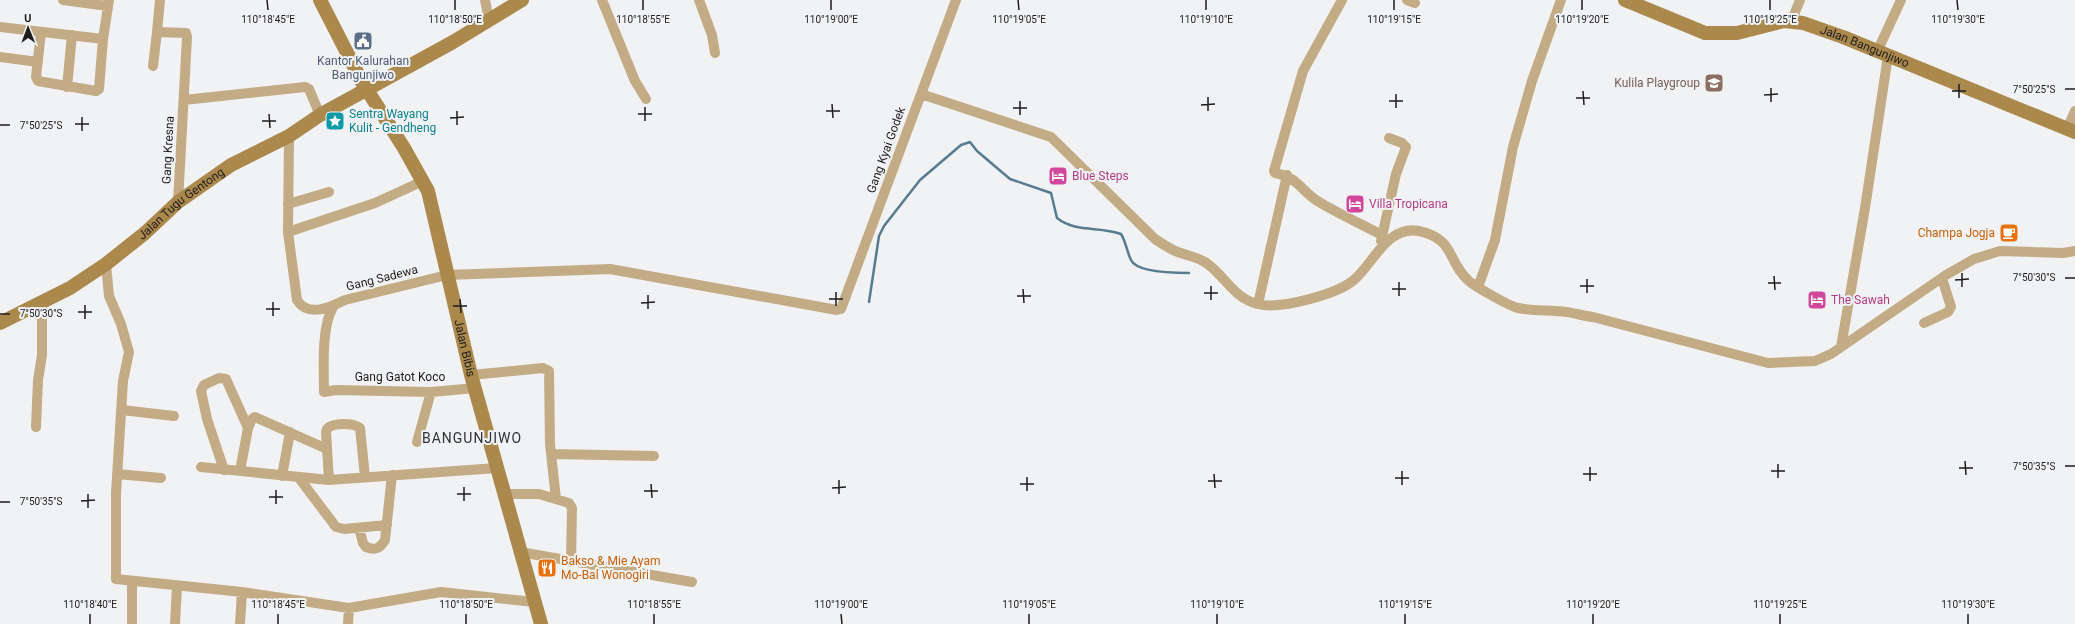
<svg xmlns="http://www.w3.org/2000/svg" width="2075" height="624" font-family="Roboto,sans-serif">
<rect width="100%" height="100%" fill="#f1f2f4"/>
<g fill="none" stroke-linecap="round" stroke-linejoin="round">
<path stroke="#577c91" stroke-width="2.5" d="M869,302L879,236L884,226L920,180L961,145L970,142L977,151L1010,179L1051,193L1057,218C1076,233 1099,226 1121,234C1126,242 1127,252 1131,260C1137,273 1176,273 1189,273"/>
<path stroke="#c3ab85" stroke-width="10" d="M63,0L108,6
M160,0L157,32L186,33L187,37L178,202
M485,0L489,20
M602,0L635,81L646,99
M699,0L712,35L715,53
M1342,0L1303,71L1274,171L1275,173C1298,177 1301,191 1319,202C1339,214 1361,224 1382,235
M1407,0L1415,3
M1792,20L1800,0
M0,27L103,39
M41,32L36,77L38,81L96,91L99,89L103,39L109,0
M1877,52L1901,0
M0,57L38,62
M153,66L157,32
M67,87L72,35
M921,94L1051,137L1155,239C1161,243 1167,247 1173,250C1185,256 1199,256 1209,265C1226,278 1235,299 1258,304C1279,310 1339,294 1355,279C1374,262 1388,225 1419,231C1456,239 1447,263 1470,282C1478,288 1509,306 1518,308C1533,311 1550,310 1566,312C1575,313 1584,316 1593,317L1768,363L1815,361L1831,354L1946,275L1974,259L2000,251L2063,253L2075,251
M184,100L305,87L309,89L320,115
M2067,129L2075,111
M289,136L288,232L297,300C308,318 331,307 345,300L447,275L610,269L837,310L841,309L956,0
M288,204L329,192
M288,232L375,203L423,181
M1381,241L1396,174L1406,147L1402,143L1389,138
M106,264L109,296L121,324L129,352L123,381L116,493V579L242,592L349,608L441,592L534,602
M1478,287L1495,240L1513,147L1532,81L1561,0
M1258,304L1287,175
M333,307C321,328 324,368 324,392L336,390L431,392L475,388
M1924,323L1948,312L1951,307L1942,278
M1841,347L1865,208L1888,56
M471,375L543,368L549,371L550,444L556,499
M122,410L174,416
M36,427L38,380L42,355V302
M417,442L431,392
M552,454L654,456
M201,467L329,480L497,468
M224,470L207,419L201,391L204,385L219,378L226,379L248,428
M240,471L248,428L252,419L255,417L327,449
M117,474L161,478
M282,476L290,432
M299,478L336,527L344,529L387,525
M329,480L326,432L327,429C333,422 354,423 360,428L365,477
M504,494H539L569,503L572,508L571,562
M359,528L363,543L366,547C376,551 380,548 385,540L392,475
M520,552L692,582
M132,581V624
M175,624L177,586
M240,624L242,592
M348,624L349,608"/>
<g stroke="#ab884c" stroke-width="14">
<path id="s1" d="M320,0L362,82L404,148L428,191L471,375L541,624"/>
<path id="s2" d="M1625,0L1705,33H1737L1784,21L1803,23L1843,37L2075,132"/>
<path id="s3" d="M0,323L70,288L106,264L145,233L178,202L231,165L289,136L320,115L453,42L522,0"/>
</g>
</g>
<path fill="none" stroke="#1d1d1e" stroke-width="1.5" d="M267,0L268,10M455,0V10M643,0V10M831,0V10M1018,0L1019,10M1206,0V10M1394,0V10M1582,0V10M1770,0V10M1957,0L1958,10M1959,84V98M1771,88V102M2065,89H2075M1583,91L1584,105M1952,91H1966M1396,94V108M1764,95L1778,94M1208,97V111M1576,98H1590M1020,101V115M1389,101H1403M832,104L833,118M1201,105L1215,104M645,107V121M1013,108H1027M457,111V125M826,111H840M269,114L270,128M638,114H652M82,117V131M450,118L464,117M262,121H276M75,124H89M0,125H10M1962,273V287M1774,276L1775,290M2065,278H2075M1587,279V293M1955,280L1969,279M1399,282V296M1768,283H1781M1211,286V300M1580,286H1594M1023,289L1024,303M1392,289H1406M836,292V306M1204,293H1218M648,295V309M1017,296H1031M460,299L461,313M829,299H843M273,302V316M641,303L655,302M85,305V319M453,306H467M266,309H280M78,312H92M0,314H10M1965,461L1966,475M1778,464V478M2065,466H2075M1590,467V481M1959,468H1973M1402,471V485M1771,471H1785M1214,474L1215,488M1583,474H1597M1027,477V491M1395,478H1409M839,480V494M1208,481H1222M651,484L652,498M1020,484H1034M464,487V501M832,488L846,487M276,490V504M644,491H658M88,494V508M457,494H471M269,497H283M81,501L95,500M0,502H10M90,614V624M278,614V624M466,614V624M654,614V624M841,614L842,624M1029,614V624M1217,614V624M1405,614V624M1593,614V624M1780,614V624M1968,614V624"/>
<defs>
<g id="civic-square" transform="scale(1)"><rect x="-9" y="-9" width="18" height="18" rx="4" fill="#5c6f8a" stroke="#f1f2f4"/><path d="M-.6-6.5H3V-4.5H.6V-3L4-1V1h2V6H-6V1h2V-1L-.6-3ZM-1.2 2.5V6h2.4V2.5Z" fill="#fff"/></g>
<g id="school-square" transform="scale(1)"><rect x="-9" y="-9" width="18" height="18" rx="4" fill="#8d6e63" stroke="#f1f2f4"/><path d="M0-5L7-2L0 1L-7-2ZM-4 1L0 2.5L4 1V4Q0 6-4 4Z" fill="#fff"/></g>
<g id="sight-square" transform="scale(1)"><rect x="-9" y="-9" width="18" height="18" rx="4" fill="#0f9aa8" stroke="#f1f2f4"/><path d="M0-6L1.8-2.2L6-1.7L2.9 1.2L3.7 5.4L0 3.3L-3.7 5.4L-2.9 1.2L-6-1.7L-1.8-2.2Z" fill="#fff"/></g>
<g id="hotel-square" transform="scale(1)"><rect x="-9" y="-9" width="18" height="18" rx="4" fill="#d1479c" stroke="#f1f2f4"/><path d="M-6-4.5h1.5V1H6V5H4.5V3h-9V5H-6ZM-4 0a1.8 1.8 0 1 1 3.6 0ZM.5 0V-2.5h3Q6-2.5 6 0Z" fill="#fff"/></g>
<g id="cafe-square" transform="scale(1)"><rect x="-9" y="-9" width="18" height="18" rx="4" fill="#e8710a" stroke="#f1f2f4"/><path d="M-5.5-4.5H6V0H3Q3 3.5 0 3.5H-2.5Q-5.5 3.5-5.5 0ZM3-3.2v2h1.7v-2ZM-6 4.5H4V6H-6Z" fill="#fff"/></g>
<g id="restaurant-square" transform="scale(1)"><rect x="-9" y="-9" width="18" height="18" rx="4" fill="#e8710a" stroke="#f1f2f4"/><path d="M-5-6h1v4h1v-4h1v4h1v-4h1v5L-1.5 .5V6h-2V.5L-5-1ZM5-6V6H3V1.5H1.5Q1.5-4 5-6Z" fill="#fff"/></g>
</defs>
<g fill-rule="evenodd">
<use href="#civic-square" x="363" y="41"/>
<use href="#school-square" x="1714" y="83"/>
<use href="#sight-square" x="335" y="121"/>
<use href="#hotel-square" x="1058" y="176"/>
<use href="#hotel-square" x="1355" y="204"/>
<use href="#cafe-square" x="2009" y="233"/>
<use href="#hotel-square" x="1817" y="300"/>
<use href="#restaurant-square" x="547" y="568"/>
</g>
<g text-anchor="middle" stroke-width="4" stroke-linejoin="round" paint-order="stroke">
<g font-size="12" fill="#1d1d1e" stroke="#f1f2f4">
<text dy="4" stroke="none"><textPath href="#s2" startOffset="252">Jalan Bangunjiwo</textPath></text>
<text transform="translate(168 150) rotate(-87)" y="4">Gang Kresna</text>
<text transform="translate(886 150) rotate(-70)" y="4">Gang Kyai Godek</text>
<text dy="4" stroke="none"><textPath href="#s3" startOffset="218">Jalan Tugu Gentong</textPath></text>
<text transform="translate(382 278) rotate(-14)" y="4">Gang Sadewa</text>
<text dy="4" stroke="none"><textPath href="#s1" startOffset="381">Jalan Bibis</textPath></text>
<text x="400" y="381">Gang Gatot Koco</text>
</g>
<g font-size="12" fill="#4e5e75" stroke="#f1f2f4">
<text x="363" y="65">Kantor Kalurahan<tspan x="363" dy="14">Bangunjiwo</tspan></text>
</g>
<g font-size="12" fill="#785e54" stroke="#f1f2f4" text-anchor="end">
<text x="1700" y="87">Kulila Playgroup</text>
</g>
<g font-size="12" fill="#0d838f" stroke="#f1f2f4" text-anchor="start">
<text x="349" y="118">Sentra Wayang<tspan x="349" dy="14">Kulit - Gendheng</tspan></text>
</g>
<g font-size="12" fill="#b23c85" stroke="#f1f2f4" text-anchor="start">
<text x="1072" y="180">Blue Steps</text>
<text x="1369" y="208">Villa Tropicana</text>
<text x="1831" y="304">The Sawah</text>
</g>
<g font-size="12" fill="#c56008" stroke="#f1f2f4" text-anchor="end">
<text x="1995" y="237">Champa Jogja</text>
<text x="561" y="565" text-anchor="start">Bakso &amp; Mie Ayam<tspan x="561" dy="14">Mo-Bal Wonogiri</tspan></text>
</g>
<g font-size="14" letter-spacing="1" fill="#313234" stroke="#f1f2f4">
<text x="472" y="443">BANGUNJIWO</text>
</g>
</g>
<g font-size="10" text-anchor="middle" fill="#1d1d1e" stroke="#f1f2f4" stroke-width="4" stroke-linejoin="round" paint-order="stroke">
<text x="268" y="23">110°18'45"E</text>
<text x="455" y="23">110°18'50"E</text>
<text x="643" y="23">110°18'55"E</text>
<text x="831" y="23">110°19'00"E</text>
<text x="1019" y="23">110°19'05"E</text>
<text x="1206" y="23">110°19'10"E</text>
<text x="1394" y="23">110°19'15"E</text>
<text x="1582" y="23">110°19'20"E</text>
<text x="1770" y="23">110°19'25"E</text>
<text x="1958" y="23">110°19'30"E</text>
<text x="2034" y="93">7°50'25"S</text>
<text x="41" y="129">7°50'25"S</text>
<text x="2034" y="281">7°50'30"S</text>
<text x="41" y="317">7°50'30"S</text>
<text x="2034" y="470">7°50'35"S</text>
<text x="41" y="505">7°50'35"S</text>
<text x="90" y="608">110°18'40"E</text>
<text x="278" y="608">110°18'45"E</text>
<text x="466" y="608">110°18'50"E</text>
<text x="654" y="608">110°18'55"E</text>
<text x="841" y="608">110°19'00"E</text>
<text x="1029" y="608">110°19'05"E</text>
<text x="1217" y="608">110°19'10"E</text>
<text x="1405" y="608">110°19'15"E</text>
<text x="1593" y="608">110°19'20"E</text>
<text x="1780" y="608">110°19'25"E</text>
<text x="1968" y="608">110°19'30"E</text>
</g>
<g transform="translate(28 28) rotate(359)" stroke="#f1f2f4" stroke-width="3" paint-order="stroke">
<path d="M0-3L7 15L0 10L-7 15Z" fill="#1d1d1e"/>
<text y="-6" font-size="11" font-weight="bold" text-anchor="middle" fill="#1d1d1e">U</text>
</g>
</svg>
